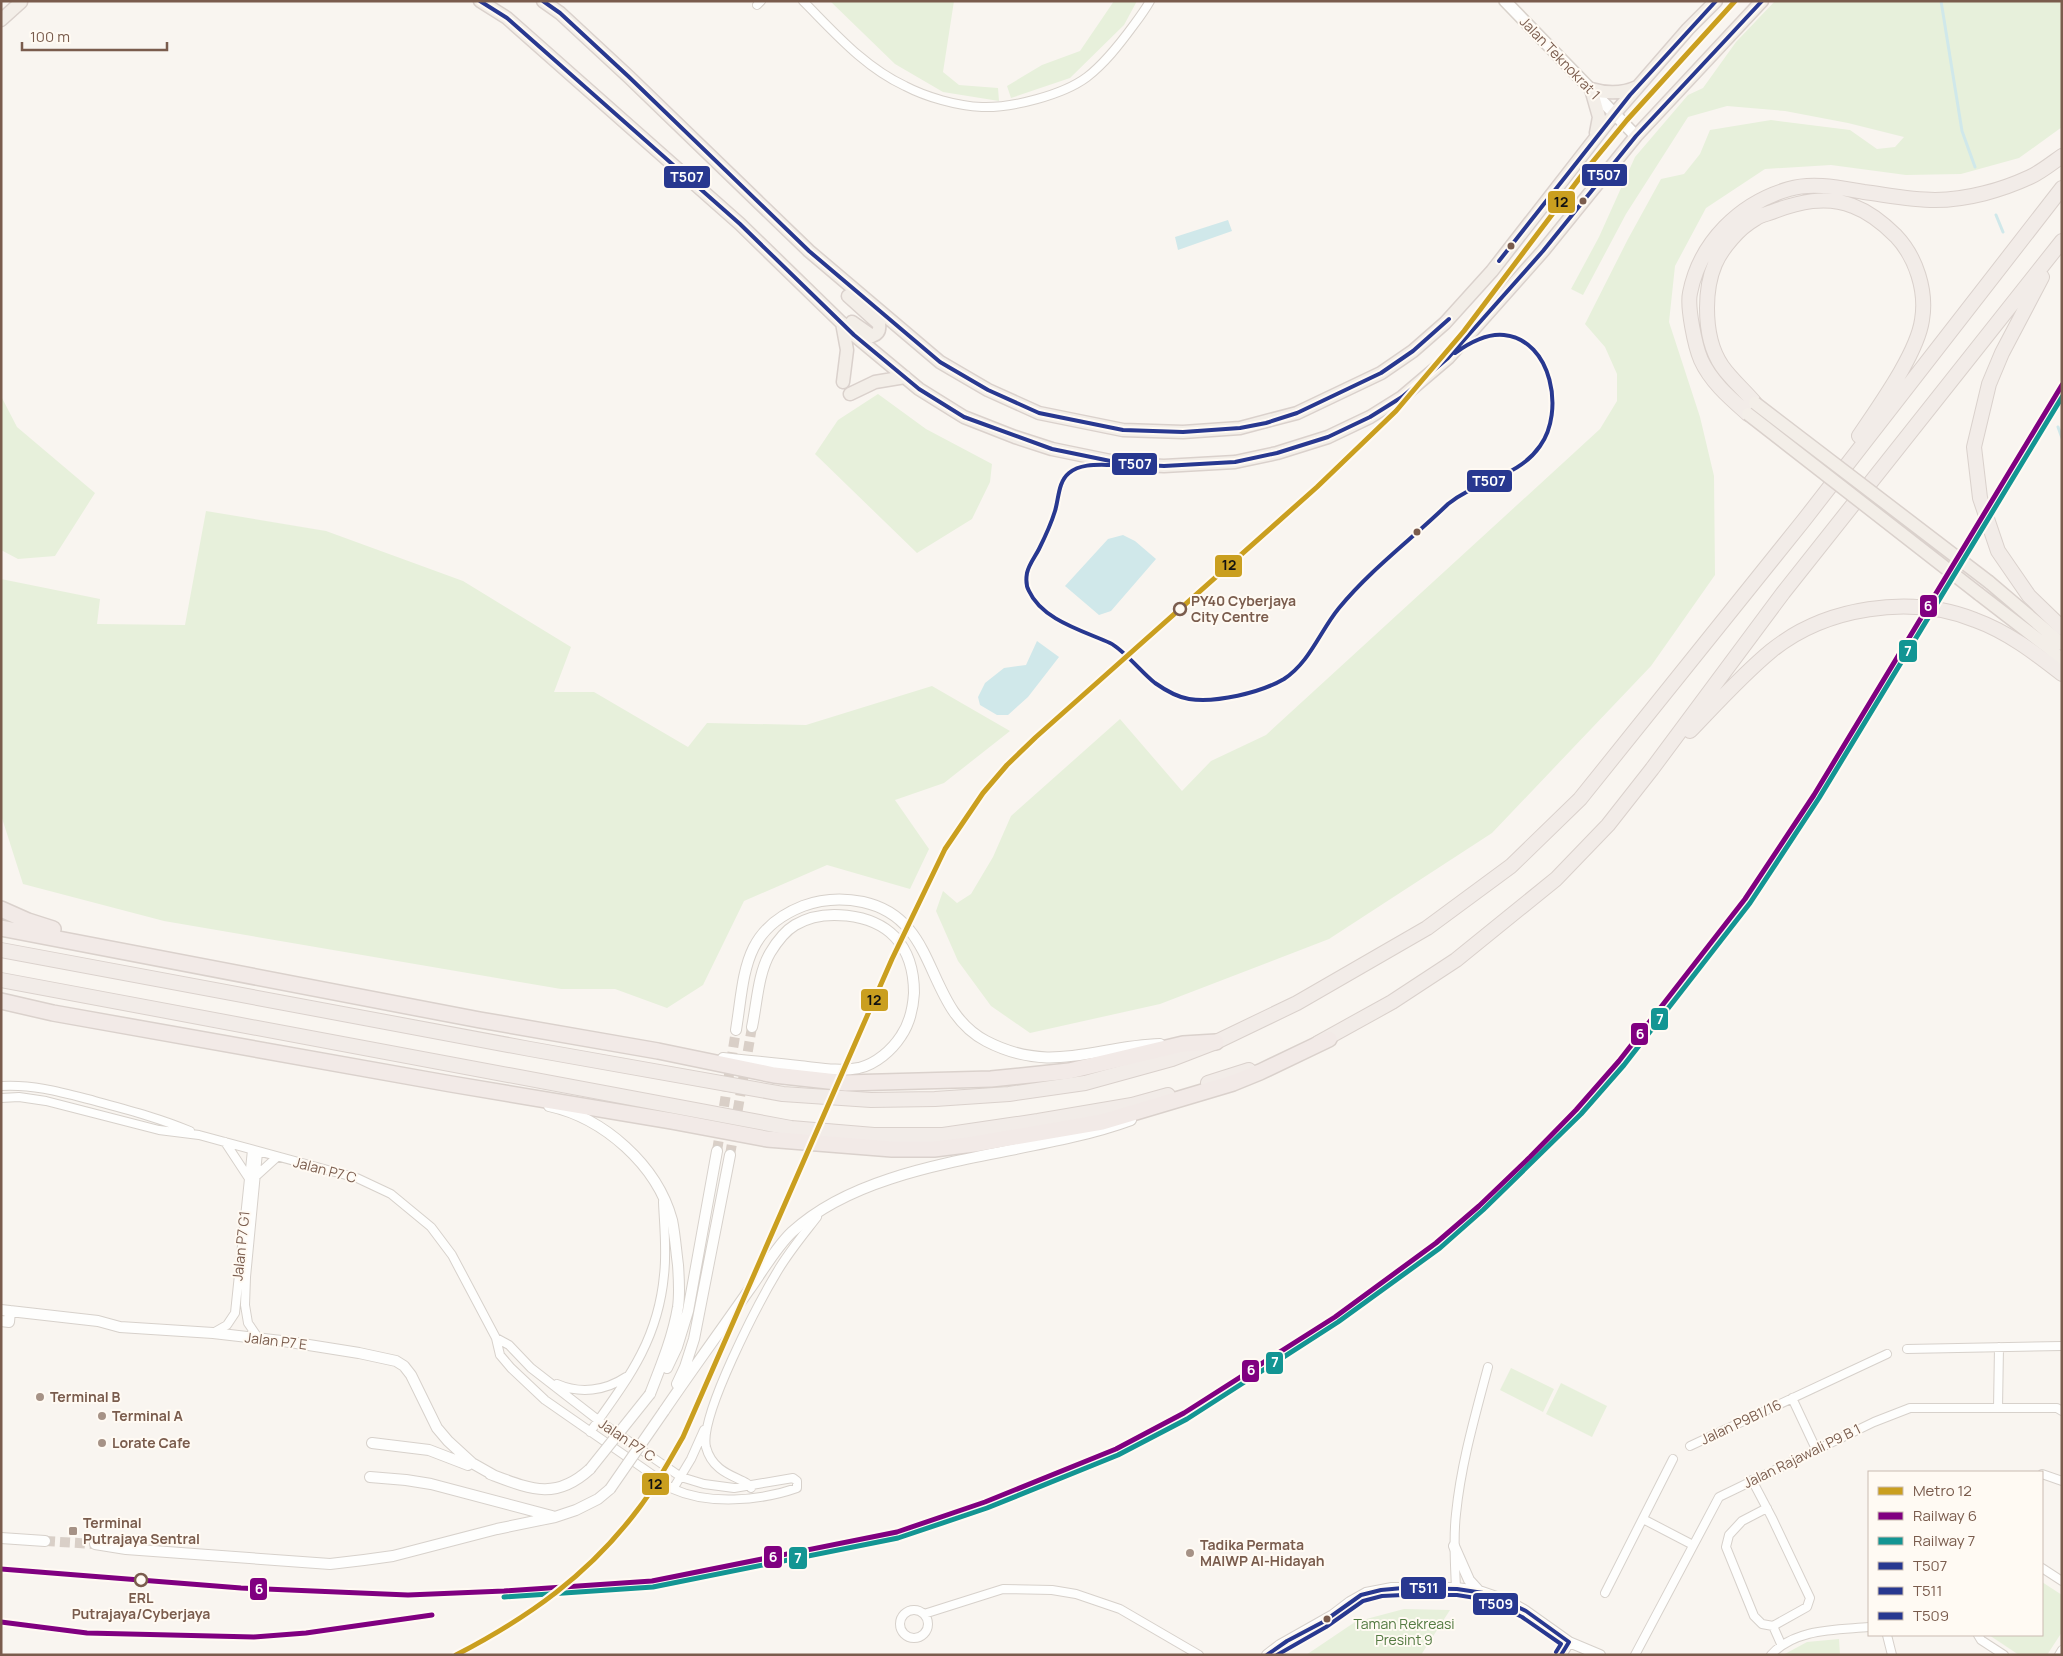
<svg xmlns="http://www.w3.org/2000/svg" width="2063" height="1656" font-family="Manrope,sans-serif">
<rect width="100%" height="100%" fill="#f9f5f0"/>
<path fill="#e7f0db" d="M830,1H954L943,72L959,85L998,88L999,101L943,92L895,64Z
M1114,1H1137L1124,25L1070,78L1011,98L1007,86L1042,65L1080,51Z
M1775,1H2062V127L2019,158L1961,174L1906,175L1831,165L1765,169L1706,208L1675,266L1669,322L1700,417L1714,476L1715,575L1651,666L1492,833L1329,939L1160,1004L1030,1033L991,1006L958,961L936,911L943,891L957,903L971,894L993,857L1011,816L1120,719L1182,791L1211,761L1266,735L1600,429L1617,401V374L1605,347L1585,324L1628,239L1661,179L1684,174L1700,154L1710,130L1771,120L1850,130L1877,149L1895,147L1904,137L1848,123L1785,111L1727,106L1688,117L1626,214L1583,295L1571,289L1599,237L1635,157L1688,95L1703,88L1736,42Z
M878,394L926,429L992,464L990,482L972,519L917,553L815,454L838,420Z
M1,396L17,427L95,493L55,556L18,559L1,550Z
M206,511L326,531L463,581L571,647L554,692H594L688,747L707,723L806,725L932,686L1010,731L944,783L895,800L929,849L910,889L827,865L744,901L703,985L667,1008L615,989H561L164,921L23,884L1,815V579L100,599L97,624L185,625Z
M1511,1368L1554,1389L1543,1412L1500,1390Z
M1561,1383L1607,1406L1592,1437L1546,1414Z
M2042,1582L2062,1595V1632L2047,1655H2019L1989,1635H2042Z
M1404,1609L1450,1610L1421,1655H1306L1355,1622Z
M1839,1639L1840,1655H1783L1807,1642Z"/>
<path fill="#d0e8ea" d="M1228,220L1232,231L1178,250L1175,237Z
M1123,535L1135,541L1156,559L1111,611L1099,615L1065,586L1108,539Z
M1037,641L1059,657L1028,697L1008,715H997L980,705L978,697L985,683L1004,668L1026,665Z"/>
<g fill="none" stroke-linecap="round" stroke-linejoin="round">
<path stroke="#d0e8ea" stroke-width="3" d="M1941,1L1962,131L1975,167
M1996,215L2003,232
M2058,427L2062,438"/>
<path stroke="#d9cfc7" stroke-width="10" stroke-dasharray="10 5" stroke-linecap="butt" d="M717,1151L736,1030
M730,1155L752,1027
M45,1541L95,1544"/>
<g stroke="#d7d1cb" stroke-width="10">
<path id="minor" d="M803,1C834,32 864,67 905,86C926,97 957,106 982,107C1012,108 1063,95 1087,77C1105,63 1119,45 1133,26C1139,18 1145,10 1150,1
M757,5L761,1
M1,1086C34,1084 64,1093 95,1101C128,1110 159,1118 190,1131
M1,1098L19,1097L46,1101L159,1130L199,1135L357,1178L391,1194L431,1227L452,1255L496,1338L500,1355L511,1368L545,1400L673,1489C708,1505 760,1501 797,1488V1481L793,1478L734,1488L704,1484L681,1477L598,1420L531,1368L509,1345L496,1338
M225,1142L248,1177
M258,1152L246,1277L245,1305L248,1323L259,1339
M255,1177L277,1157
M213,1333L227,1325L235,1313L252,1150
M1907,1349L2062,1346
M557,1384C580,1394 605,1391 626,1377
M1792,1398L1816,1449
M1998,1408L1999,1347
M590,1432C627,1380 658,1341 664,1275C667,1251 664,1226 663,1202
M1690,1446L1887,1354
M2042,1474L2062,1481
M1752,1480L1772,1518L1810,1598L1807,1607L1773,1626L1762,1624L1754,1616L1726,1547L1729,1535L1742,1521L1767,1508
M751,1488C747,1477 714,1478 706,1447C699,1416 759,1302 777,1272C788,1253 803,1235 817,1217
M673,1489L691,1459L704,1430
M1643,1519L1693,1545
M2042,1568L2062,1581
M1456,1588C1455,1563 1453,1539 1456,1514C1461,1464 1475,1416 1488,1367
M1605,1593L1673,1459
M900 1624a14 14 0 1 1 28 0a14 14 0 1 1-28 0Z
M924,1614L1003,1589L1052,1590L1076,1594L1120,1609L1199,1655
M1773,1626L1781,1644
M1887,1635L1892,1655
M1978,1635L1981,1640L2004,1655
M1635,1655L1719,1497L1874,1422L1910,1408H2057L2062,1411
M1771,1655C1795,1628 1837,1630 1869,1627
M2059,1655L2062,1650"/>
</g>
<g stroke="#d7d1cb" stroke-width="12">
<path id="tertiary" d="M736,1030C745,974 742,930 803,906C822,899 843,898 863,902C941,919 923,1008 986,1041C1051,1075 1095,1046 1160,1044
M723,1058C749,1061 774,1063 799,1066C819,1068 839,1072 859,1068C876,1064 892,1050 901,1036C910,1023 913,1009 914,993C914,973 909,952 895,937C872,913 823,908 795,925C785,931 776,943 770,953C758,974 757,1003 752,1027
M549,1106C604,1118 657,1165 672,1220C675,1235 676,1250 678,1265C679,1279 680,1293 678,1307C673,1337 661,1366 650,1394
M1,1310L98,1321L120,1327L213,1333L290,1342L359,1353L396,1361L404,1366L411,1375L437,1428L448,1441L472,1463L495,1476
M1,1321L9,1322L10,1311
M667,1368L677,1347L688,1311L717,1151
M677,1384L685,1367L694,1339L730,1155
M664,1411C692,1370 721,1330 749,1290C762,1272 776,1247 792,1232C874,1156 1028,1158 1131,1120
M372,1443L429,1450L468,1465
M490,1474C530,1489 555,1501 590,1469
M370,1477L406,1480L431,1484L552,1516
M1,1538L45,1541
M95,1544L126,1549L330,1564L364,1560L393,1556L497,1529L555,1517L576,1510L598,1499L610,1489
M1454,1546L1469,1580L1479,1591
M1267,1655L1280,1645L1333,1615L1350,1602L1366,1593L1392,1588H1456L1479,1591L1508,1601L1524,1610L1569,1642L1600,1655
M1561,1655L1569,1642"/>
</g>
<g stroke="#d9d2cb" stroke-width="14">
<path id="secondary" d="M1505,1L1636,136"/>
</g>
<g stroke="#dad1cc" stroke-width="15">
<path id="primary" d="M480,1L507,18L740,224L854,335L919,389L964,417L1015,437L1052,449L1125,464L1164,466L1235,462L1277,453L1328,437L1370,417L1402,397L1448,358L1543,251L1636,136L1762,1
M543,1L560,13L629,77L809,251L940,362L988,390L1039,413L1123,430L1183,432L1240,428L1297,413L1381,373L1413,351L1445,323L1492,271L1615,113L1688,29L1716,1
M1,20L21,2
M1591,89C1608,94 1622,94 1637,87
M1591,89L1599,117L1596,133
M848,296L879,324C880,330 878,334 872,336L852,322
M842,323L847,350L843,382
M850,394L875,382L905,377
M1989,582L2062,644
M1979,594L2049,648L2062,660"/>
</g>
<g stroke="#dad1cc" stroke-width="16">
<path id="trunk" d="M2042,277L2002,353L1989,384L1974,447L1980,498L1998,551L2029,596L2062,628
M1755,403C1745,391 1731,379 1722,366C1711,350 1707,328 1707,308C1707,294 1709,278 1715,264C1722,248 1739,228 1755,219C1760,215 1767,214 1772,212C1798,202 1826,195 1853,206C1869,212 1884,224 1896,236C1916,257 1927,291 1922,320C1917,354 1879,406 1859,436
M1748,414C1730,398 1711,382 1701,360C1695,346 1687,307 1690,293C1700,242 1740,203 1789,189C1813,182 1840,188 1864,192C1887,195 1911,200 1935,200C1967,200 2002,190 2030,177C2041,172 2052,163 2062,156
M1690,731C1716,704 1742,675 1771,651C1825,607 1910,594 1975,620C2008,632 2035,653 2062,674
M1,950L530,1049L783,1094L871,1100L935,1099L1009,1094L1085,1083L1172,1059L1216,1042L1297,1003L1427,928L1511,866L1580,799L1804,520L2062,188
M1,980L791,1128L874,1135H943L1038,1121L1132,1105L1168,1095
M1318,1043L1392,1002L1456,960L1556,879L1608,825L1652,769L1783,593L2062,241
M1208,1083L1249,1070"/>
</g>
<g stroke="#dad1cc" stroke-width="18">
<path id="motorway" d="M1,909L28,921L53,929
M1,928L480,1020L658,1051L774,1075L846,1083L991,1079L1069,1071L1183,1044L1216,1042
M1,1001L53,1013L451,1084L672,1121L767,1139L892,1149H934L974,1144L1102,1122L1233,1083L1260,1072L1329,1039"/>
</g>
<use href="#minor" stroke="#fefefd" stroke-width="8"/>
<use href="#tertiary" stroke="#fefefd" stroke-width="10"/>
<use href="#secondary" stroke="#fefefd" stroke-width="11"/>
<use href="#primary" stroke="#f3eee8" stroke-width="12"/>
<use href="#trunk" stroke="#f2ece8" stroke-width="14"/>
<use href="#motorway" stroke="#f2eae7" stroke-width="15"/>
<g stroke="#d7d1cb" stroke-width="12" stroke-linecap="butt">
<path id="tertiary-bridge" d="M590,1469L650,1394
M610,1489L664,1411"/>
</g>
<g stroke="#dad1cc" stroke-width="15" stroke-linecap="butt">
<path id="primary-bridge" d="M1755,403L1989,582
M1748,414L1979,594"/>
</g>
<use href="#tertiary-bridge" stroke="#fefefd" stroke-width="10"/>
<use href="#primary-bridge" stroke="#f3eee8" stroke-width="12"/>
<g stroke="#fffaf3" stroke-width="8">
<path id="bus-1" d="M480,1L507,18L740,224L854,335L919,389L964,417L1052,449L1125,464L1164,466L1235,462L1277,453L1328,437L1370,417L1402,397L1448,358L1543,251L1636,136L1762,1
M543,1L560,13L629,77L809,251L940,362L988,390L1039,413L1123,430L1183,432L1240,428L1266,423L1297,413L1381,373L1413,351L1449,319
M1499,261L1630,95L1716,1
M1113,465C1099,465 1081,463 1069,473C1058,482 1059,498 1055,511C1051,524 1045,537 1039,549C1035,557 1029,564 1027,573C1026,579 1026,586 1029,591C1042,620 1084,631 1110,643C1123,649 1142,673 1155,683C1165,690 1176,697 1189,699C1216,703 1260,693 1284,679C1310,662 1320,631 1339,608C1371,569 1412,539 1448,504C1477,480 1518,478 1540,446C1565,412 1552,340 1504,335C1486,333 1469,343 1455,353"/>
</g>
<g stroke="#fffaf3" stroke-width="8">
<path id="bus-2" d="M1267,1655L1287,1641L1323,1622L1361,1595L1381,1590L1403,1588L1457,1589L1490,1594L1526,1611L1569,1642L1561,1655"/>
</g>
<g stroke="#fffaf3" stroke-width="8">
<path id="bus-3" d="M1277,1655L1326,1627L1363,1601L1382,1596L1403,1595H1457L1488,1600L1522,1617L1561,1644L1556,1652"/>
</g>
<use href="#bus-1" stroke="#283890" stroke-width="4"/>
<use href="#bus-2" stroke="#283890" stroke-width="4"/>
<use href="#bus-3" stroke="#283890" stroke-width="4"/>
<g stroke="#fffaf3" stroke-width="9">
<path id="rail-1" d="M1,1569L241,1588L408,1595L504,1591L652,1581L897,1532L985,1502L1116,1449L1184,1413L1335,1317L1436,1243L1479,1206L1530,1157L1576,1110L1619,1061L1745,899L1814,795L2062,385
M1,1622L87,1633L254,1637L306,1633L432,1615"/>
</g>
<g stroke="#fffaf3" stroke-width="9">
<path id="rail-2" d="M504,1597L653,1587L898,1538L987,1508L1118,1455L1187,1419L1338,1322L1440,1248L1483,1210L1581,1114L1624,1065L1750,903L1819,798L2062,397"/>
</g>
<use href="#rail-1" stroke="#800080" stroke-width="5"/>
<use href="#rail-2" stroke="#139593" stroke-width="5"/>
<g stroke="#fffaf3" stroke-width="9">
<path id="metro-1" d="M456,1655C529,1617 589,1575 639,1508C656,1486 669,1461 683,1437L892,959L945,849L983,793L1007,765L1036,737L1317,487L1396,411L1464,331L1585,171L1627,120L1735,1"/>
</g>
<use href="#metro-1" stroke="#ca9f1f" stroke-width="5"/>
</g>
<g fill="#7a5c4d" stroke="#fffaf3" stroke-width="2">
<circle cx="1583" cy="201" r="4.5"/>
<circle cx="1511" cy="246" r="4.5"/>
<circle cx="1417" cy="532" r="4.5"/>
<circle cx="1327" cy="1619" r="4.5"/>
</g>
<g fill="#fffaf3" stroke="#7a5c4d" stroke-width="2.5">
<circle cx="1180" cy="609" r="6"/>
<circle cx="141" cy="1580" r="6"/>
</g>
<g fill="#a69286" stroke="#fffaf3" stroke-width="2">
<circle cx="40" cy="1397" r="5"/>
<circle cx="102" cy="1416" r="5"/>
<circle cx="102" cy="1443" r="5"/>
<rect x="68" y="1526" width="10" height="10" rx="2.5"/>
<circle cx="1190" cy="1553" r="5"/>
</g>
<g text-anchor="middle" stroke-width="4" stroke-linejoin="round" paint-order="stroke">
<g font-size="14" fill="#7a5c4d" stroke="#fffaf3">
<text transform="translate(1560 58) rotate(46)" y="5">Jalan Teknokrat 1</text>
<text transform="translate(325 1170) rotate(15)" y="5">Jalan P7 C</text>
<text transform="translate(241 1246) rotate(-84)" y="5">Jalan P7 G1</text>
<text transform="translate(276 1341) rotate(7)" y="5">Jalan P7 E</text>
<text transform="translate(1741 1422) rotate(-25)" y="5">Jalan P9B1/16</text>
<text transform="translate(627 1440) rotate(34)" y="5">Jalan P7 C</text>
<text transform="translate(1802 1456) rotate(-26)" y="5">Jalan Rajawali P9 B 1</text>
</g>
<g font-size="14" font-weight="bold" fill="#7a5c4d" stroke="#fffaf3" text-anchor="start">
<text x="1191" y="606">PY40 Cyberjaya<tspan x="1191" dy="16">City Centre</tspan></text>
<text x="141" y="1603" text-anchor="middle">ERL<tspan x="141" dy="16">Putrajaya/Cyberjaya</tspan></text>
</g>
<g font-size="14" font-weight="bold" fill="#7a5c4d" stroke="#fffaf3" text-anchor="start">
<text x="50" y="1402">Terminal B</text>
<text x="112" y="1421">Terminal A</text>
<text x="112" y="1448">Lorate Cafe</text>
<text x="83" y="1528">Terminal<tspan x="83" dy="16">Putrajaya Sentral</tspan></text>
<text x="1200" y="1550">Tadika Permata<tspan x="1200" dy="16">MAIWP Al-Hidayah</tspan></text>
</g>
<g font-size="14" fill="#537a41" stroke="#fffaf3">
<text x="1404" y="1629">Taman Rekreasi<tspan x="1404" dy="16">Presint 9</tspan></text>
</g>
</g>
<g stroke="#fffaf3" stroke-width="2">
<rect x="1581" y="163" width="47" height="24" rx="5" fill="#283890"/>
<rect x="663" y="165" width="48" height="24" rx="5" fill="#283890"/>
<rect x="1547" y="190" width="29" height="24" rx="5" fill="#ca9f1f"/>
<rect x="1111" y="452" width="47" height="24" rx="5" fill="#283890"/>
<rect x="1466" y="469" width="47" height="24" rx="5" fill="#283890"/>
<rect x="1214" y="554" width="29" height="24" rx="5" fill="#ca9f1f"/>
<rect x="1919" y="594" width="19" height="24" rx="5" fill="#800080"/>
<rect x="1898" y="639" width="20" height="24" rx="5" fill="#139593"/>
<rect x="860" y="988" width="29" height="24" rx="5" fill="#ca9f1f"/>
<rect x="1650" y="1007" width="19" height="24" rx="5" fill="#139593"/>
<rect x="1630" y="1022" width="19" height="24" rx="5" fill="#800080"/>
<rect x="1265" y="1351" width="19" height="24" rx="5" fill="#139593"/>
<rect x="1241" y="1359" width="19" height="24" rx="5" fill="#800080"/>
<rect x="641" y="1472" width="29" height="24" rx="5" fill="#ca9f1f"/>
<rect x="763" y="1545" width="20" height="24" rx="5" fill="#800080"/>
<rect x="788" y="1546" width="20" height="24" rx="5" fill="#139593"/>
<rect x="1400" y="1576" width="47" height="24" rx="5" fill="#283890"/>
<rect x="249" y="1577" width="19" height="24" rx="5" fill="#800080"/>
<rect x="1472" y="1592" width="47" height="24" rx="5" fill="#283890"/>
</g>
<g font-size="14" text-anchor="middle" font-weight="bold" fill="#fff">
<text x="1604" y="180">T507</text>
<text x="687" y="182">T507</text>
<text x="1135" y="469">T507</text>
<text x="1489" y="486">T507</text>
<text x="1928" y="611">6</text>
<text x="1908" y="656">7</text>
<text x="1660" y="1024">7</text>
<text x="1640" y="1039">6</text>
<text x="1275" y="1367">7</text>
<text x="1251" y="1375">6</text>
<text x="773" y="1562">6</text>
<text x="798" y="1563">7</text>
<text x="1424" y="1593">T511</text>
<text x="259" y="1594">6</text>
<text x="1496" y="1609">T509</text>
</g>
<g font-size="14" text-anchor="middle" font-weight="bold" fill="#111">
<text x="1561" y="207">12</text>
<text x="1229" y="570">12</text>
<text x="874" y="1005">12</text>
<text x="655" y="1489">12</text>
</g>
<rect width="2063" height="1656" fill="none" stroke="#7a5c4d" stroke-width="5"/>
<rect x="1868" y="1471" width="175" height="165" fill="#fffaf3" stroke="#cabbb1"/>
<rect x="1878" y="1487" width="25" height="8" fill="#ca9f1f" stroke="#cabbb1"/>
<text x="1913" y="1496" font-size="15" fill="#7a5c4d">Metro 12</text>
<rect x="1878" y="1512" width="25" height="8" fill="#800080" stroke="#cabbb1"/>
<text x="1913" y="1521" font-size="15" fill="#7a5c4d">Railway 6</text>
<rect x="1878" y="1537" width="25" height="8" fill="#139593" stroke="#cabbb1"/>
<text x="1913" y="1546" font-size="15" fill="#7a5c4d">Railway 7</text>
<rect x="1878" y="1562" width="25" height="8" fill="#283890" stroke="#cabbb1"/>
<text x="1913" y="1571" font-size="15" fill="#7a5c4d">T507</text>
<rect x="1878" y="1587" width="25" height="8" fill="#283890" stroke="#cabbb1"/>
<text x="1913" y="1596" font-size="15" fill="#7a5c4d">T511</text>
<rect x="1878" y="1612" width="25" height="8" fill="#283890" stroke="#cabbb1"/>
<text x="1913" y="1621" font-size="15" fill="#7a5c4d">T509</text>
<path d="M22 42v8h145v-8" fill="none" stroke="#7a5c4d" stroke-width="2.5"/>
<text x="30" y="42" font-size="15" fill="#7a5c4d" stroke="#fffaf3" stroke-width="4" paint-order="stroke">100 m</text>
</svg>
